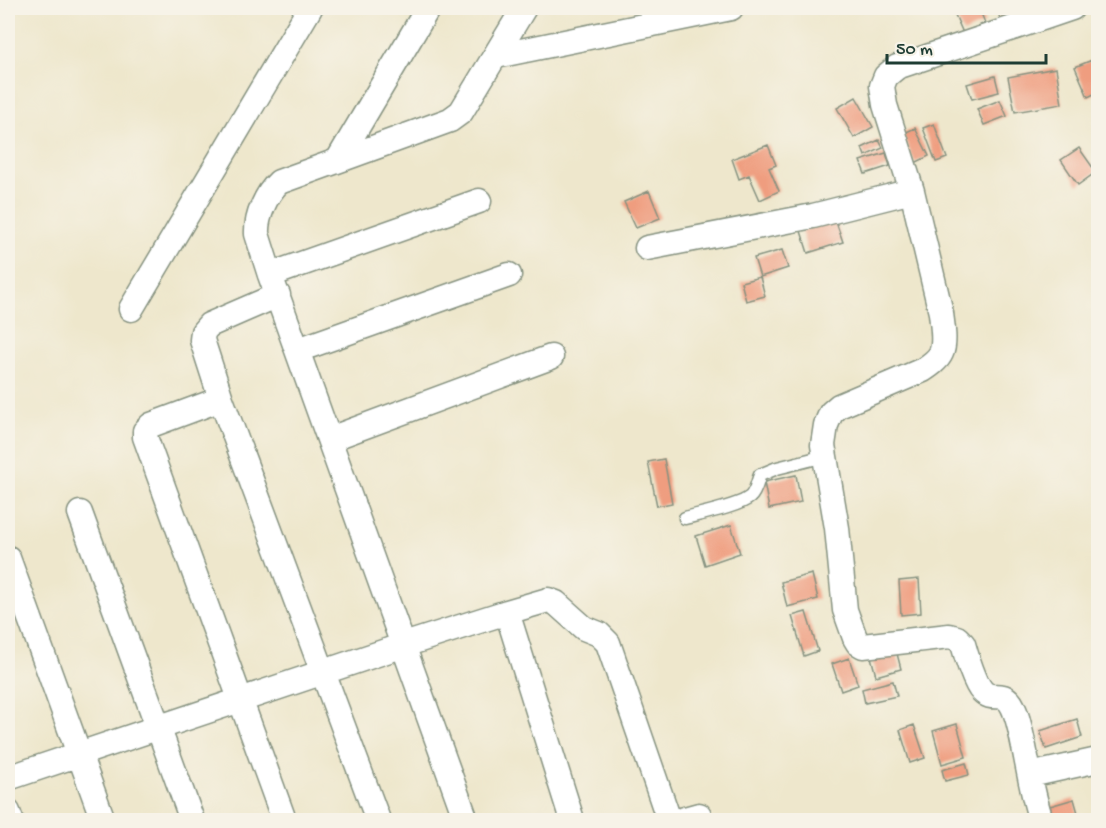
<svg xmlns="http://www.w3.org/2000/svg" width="1106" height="828" font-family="'Gochi Hand',sans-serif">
<rect width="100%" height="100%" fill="#f7f3e8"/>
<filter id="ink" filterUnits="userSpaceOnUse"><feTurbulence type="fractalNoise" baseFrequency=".0167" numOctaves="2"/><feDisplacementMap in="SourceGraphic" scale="12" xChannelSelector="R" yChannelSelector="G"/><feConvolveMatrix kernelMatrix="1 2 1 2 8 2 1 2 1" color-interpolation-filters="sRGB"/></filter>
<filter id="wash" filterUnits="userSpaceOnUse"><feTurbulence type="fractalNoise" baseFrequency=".008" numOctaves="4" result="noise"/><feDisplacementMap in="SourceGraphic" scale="24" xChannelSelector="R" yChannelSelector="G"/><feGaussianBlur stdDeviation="1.35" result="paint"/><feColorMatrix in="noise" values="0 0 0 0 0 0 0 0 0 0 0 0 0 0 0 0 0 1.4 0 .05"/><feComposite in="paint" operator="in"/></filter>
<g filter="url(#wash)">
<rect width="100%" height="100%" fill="#eee7cc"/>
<g id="blocks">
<path fill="#ef9d7f" d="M952,8H979L985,23L963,33Z
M997,8H1027L1028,11L1000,19Z
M1092,60L1098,74V92L1088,97L1075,67Z
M1056,68L1062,104L1015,112L1008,77Z
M995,76L999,92L972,99L967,84Z
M856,97L873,127L854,138L837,108Z
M1000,100L1007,116L984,125L977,109Z
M934,124L947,158L936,162L923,128Z
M915,128L929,156L915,163L902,134Z
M879,140L883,148L865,156L862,148Z
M768,145L776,165L769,168L779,191L760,200L749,175L739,179L732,159Z
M1079,148L1096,172L1078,185L1061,160Z
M886,153L890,166L865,174L860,161Z
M649,191L660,218L636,228L624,202Z
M835,219L843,242L808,253L801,231Z
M782,250L788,268L760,277L754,258Z
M760,277L765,296L746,301L741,282Z
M664,459L672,503L657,506L648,462Z
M796,475L801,502L769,509L764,482Z
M731,525L740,553L705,565L696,536Z
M812,574L818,599L787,607L781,582Z
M919,579L921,613L901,615L899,581Z
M806,612L818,651L804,656L792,616Z
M895,646L901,669L876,676L870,653Z
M849,658L858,685L841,691L832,664Z
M893,681L897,696L865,703L862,689Z
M1077,719L1082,737L1046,749L1040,731Z
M957,724L966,757L942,764L933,731Z
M914,725L925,758L910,763L900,730Z
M966,763L969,775L945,781L942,770Z
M1074,799L1080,820H1054L1050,806Z"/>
</g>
</g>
<g filter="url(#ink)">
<use href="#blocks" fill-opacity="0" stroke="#869280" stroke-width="1.5"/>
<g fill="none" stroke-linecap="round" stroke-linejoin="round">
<g stroke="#869280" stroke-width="15">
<path id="lane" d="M685,518C700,514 740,506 750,497C756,492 757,482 760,475L777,468L825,456"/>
</g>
<g stroke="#869280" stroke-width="27">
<path id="street" d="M496,56L731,8
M338,160L428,8
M647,248L813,216L912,191
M270,275L479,201
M278,295L209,325L203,332L202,340L221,399L378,820
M131,309L310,8
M298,350L509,275
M221,399L151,425L145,431V437L284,820
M330,439L551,357
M80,513L192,820
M8,558L103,820
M507,612L548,600L556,603L584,628L599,634L608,643L669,820
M1030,775L1098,760
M8,778L404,645L507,612L572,820
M8,812L11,820
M466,820L270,275L257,234C256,217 266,194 279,182L450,120L461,112L524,8
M681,820L699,815
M1041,820C1033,797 1029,772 1024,747C1021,734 1019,719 1013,707C1004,688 993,703 982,691C975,684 966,655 963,644L957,638L949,636L863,646L858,643L855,638L845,610L837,528L823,445L826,425L831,413L839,406L923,370C929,366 938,360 941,353C946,342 942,324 941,313L912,191L885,105L882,86L886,76L897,67L1072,8"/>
</g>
<use href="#lane" stroke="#fff" stroke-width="12"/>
<use href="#street" stroke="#fff" stroke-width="24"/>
</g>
</g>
<rect width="1106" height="828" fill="none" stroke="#f7f3e8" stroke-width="30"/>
<path d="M887 54v9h159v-9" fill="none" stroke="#1f3d34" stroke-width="3"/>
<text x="896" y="54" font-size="18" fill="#1f3d34" stroke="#f7f3e8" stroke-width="4.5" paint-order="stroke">50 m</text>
</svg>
